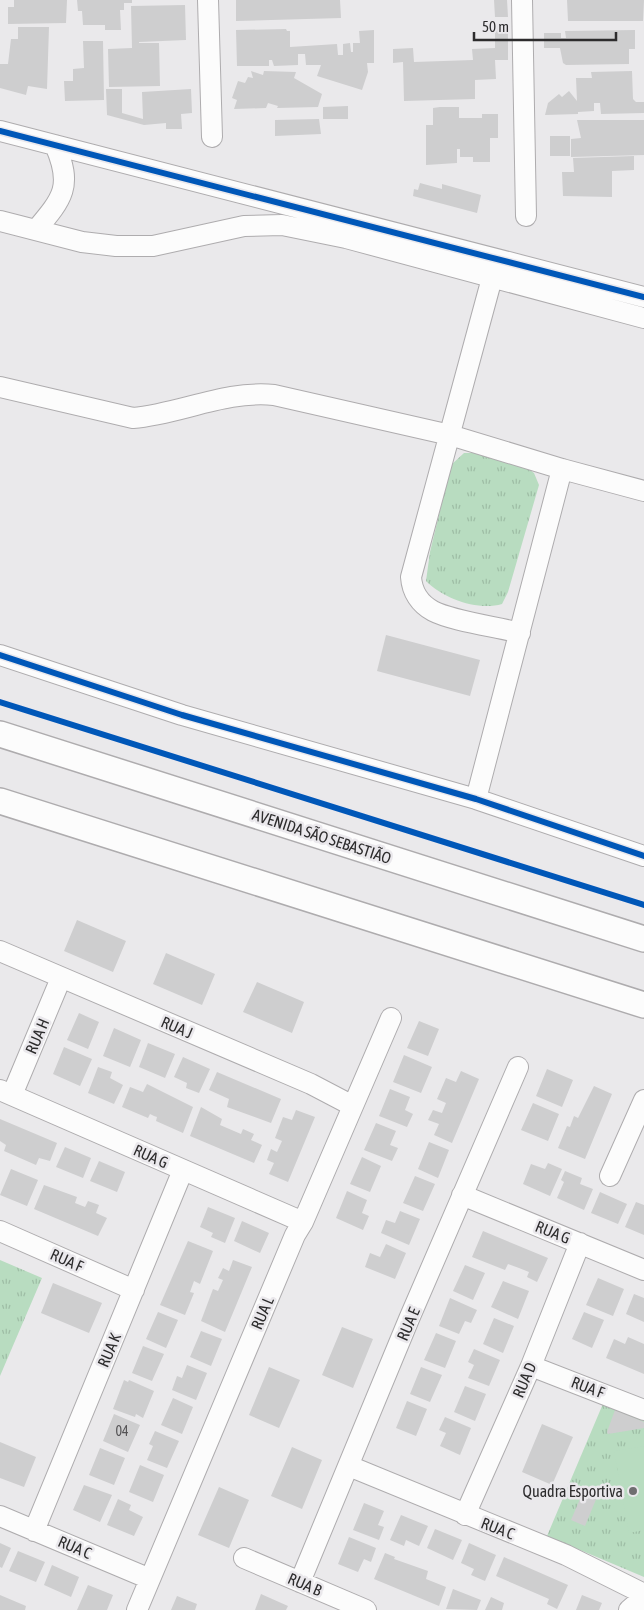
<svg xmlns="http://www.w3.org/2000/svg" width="644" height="1610" font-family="'Asap Condensed',sans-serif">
<defs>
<pattern id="park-tufts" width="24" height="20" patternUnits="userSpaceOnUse" patternTransform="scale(1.25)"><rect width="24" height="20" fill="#b8dcc0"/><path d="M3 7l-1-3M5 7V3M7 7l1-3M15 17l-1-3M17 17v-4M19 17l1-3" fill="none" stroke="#9ebda5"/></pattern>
</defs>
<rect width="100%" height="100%" fill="#eae9eb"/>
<path fill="url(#park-tufts)" d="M464,453H476L527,468L534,473L539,485L508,592L502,604C478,611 444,599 426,581L430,552L451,465Z
M0,1260L42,1278L0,1376Z
M605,1399L644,1416V1577L547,1536Z"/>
<path fill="#b8dcc0" d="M644,1446V1530L629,1533L614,1451Z"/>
<path fill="#cececf" d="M14,0H67L66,23L8,24V7H14Z
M77,0H132V3H124V10H120L121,30H105V25H83L82,11H78Z
M236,0H340L341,18L236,21Z
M494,0H507L508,17H495Z
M567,0H644L643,21H568Z
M185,5L186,40L139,42V43H159L160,86L109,87L108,49L132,48L131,6Z
M495,26H508V60H495L496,79L475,80V99L404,101L403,62L393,63V49L413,48L414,62L473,60L472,49L495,48Z
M18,27H49L47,89L28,86L26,95L0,88V64H8L11,39H18Z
M286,29L287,31H290V47L337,44L338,55H343V44L350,43L351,52H353V43H360L359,31L374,30V63H367L368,72L362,90L317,76L321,65H306L305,54H298V65L274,66L272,60H269V66H237L236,30Z
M635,30V49H629V64L566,65L563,63L560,48H544V33H561V38H566L565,31Z
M83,41H103L104,100L65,101L64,81H73V69L84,68Z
M251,71L263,75L264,71L296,72L294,78L322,94L318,107L277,108L278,106L268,103L266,108L234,109L237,100L232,98L238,81L245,83L248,77L253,78Z
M632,71L633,99L636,102H644V113L601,114L600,103H594V111L578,112V114L545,115L548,103L559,94L562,97L569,91L577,101L576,78H592L591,72Z
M106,89H122V113L143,119L142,92L191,89L192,113L181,114L182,129H166V123L144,125L107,115Z
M348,106V119H323V107Z
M440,107H459V118H482V114H498V138H490V162H473V157H460V149H457V163L426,165V125H433V108Z
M319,119L321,134L275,136V120Z
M577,120H644V155L571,157V139L581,138Z
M550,136H570V156H550Z
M634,156V170L612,171V197L563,196L562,172H574L573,158Z
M420,183L442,189V184L481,195L477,213L413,196L414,189L418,190Z
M386,635L480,660L470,696L377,671Z
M77,920L126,941L113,972L64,951Z
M166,953L215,974L202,1005L153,984Z
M257,982L304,1002L292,1033L243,1012Z
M79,1013L99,1022L88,1049L67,1040Z
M419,1021L439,1029L428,1056L407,1048Z
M114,1028L141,1040L130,1067L103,1056Z
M148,1043L175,1054L165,1078L139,1067Z
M64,1047L92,1059L80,1086L53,1074Z
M404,1055L432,1067L421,1093L393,1082Z
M183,1057L210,1069L199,1093L186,1088L187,1083L174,1077Z
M98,1067L112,1072L110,1078L123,1085L114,1104L88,1093Z
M547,1069L573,1080L562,1107L536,1096Z
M461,1071L479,1079L452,1143L434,1135L439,1124L428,1120L433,1110L442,1113L446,1103L437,1099L446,1078L456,1082Z
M217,1072L281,1099L271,1123L227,1107L229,1099L209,1090Z
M147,1084L193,1107L183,1133L156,1121L157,1117L154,1116L150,1114L148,1118L122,1107L130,1087L143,1092Z
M594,1086L612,1094L585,1159L558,1148L567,1126L570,1127L574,1116L578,1118Z
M390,1089L410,1097L405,1110L413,1114L407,1127L379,1116Z
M533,1103L559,1114L548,1141L521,1130Z
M201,1107L222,1119L220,1125L241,1134L243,1129L254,1134L251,1140L262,1145L254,1163L190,1136Z
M296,1110L315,1117L288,1182L269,1174L274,1163L267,1160L271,1149L277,1152L282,1141L275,1138L283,1117L292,1120Z
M0,1119L57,1143L50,1161L39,1158L36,1165L4,1151L6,1145L0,1141Z
M376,1123L396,1131L390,1145L398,1148L392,1161L364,1150Z
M429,1142L449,1150L438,1178L418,1169Z
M65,1147L91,1158L83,1178L56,1167Z
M362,1157L381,1166L370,1192L350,1184Z
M99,1161L125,1172L117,1192L90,1181Z
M548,1163L562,1169L550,1196L523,1184L531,1164L545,1169Z
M11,1169L38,1180L27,1206L0,1195Z
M565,1171L582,1178L580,1184L593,1189L584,1210L557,1198L564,1182L561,1180Z
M415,1176L435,1184L423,1211L403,1203Z
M44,1185L77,1197L75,1203L85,1207L88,1201L99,1205L96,1213L107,1218L98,1236L34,1209Z
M347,1191L367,1200L362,1213L369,1216L363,1230L336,1218Z
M600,1192L627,1204L618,1224L591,1213Z
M636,1202L644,1205V1235L625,1227Z
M208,1207L235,1218L225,1243L211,1237L213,1233L200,1227Z
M400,1211L420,1219L409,1245L381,1233L386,1220L395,1223Z
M242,1221L269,1233L260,1253L234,1241Z
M483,1231L548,1258L537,1282L527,1277L529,1272L519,1268L508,1264L505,1270L472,1257Z
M188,1241L213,1251L200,1284L194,1281L190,1292L194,1293L185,1315L160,1305Z
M386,1244L406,1253L395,1279L365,1267L370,1253L380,1257Z
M233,1260L252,1267L225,1332L201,1321L213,1289L218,1291L223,1280L218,1278L223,1268L229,1271Z
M465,1265L485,1273L473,1300L453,1291Z
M598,1278L624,1289L613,1316L586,1305Z
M503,1281L529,1291L518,1319L491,1307Z
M53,1283L102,1303L89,1333L41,1313Z
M634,1294L644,1298V1322L626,1314Z
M450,1298L477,1310L471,1323L465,1321L459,1334L439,1326Z
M158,1312L178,1320L166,1348L146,1339Z
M584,1312L604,1320L592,1348L572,1339Z
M494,1318L514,1326L503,1353L483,1344Z
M342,1327L373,1339L353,1388L322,1375Z
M201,1331L222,1339L211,1366L190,1357Z
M436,1333L456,1341L445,1368L424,1360Z
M628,1337L644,1344V1374L606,1358L614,1339L625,1344Z
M143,1346L164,1354L152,1381L132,1373Z
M474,1349L500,1360L489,1386L468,1378L474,1365L468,1362Z
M187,1365L207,1373L196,1400L172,1390L177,1376L182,1378Z
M269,1367L300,1380L279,1428L249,1415Z
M421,1367L442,1375L430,1402L410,1394Z
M124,1380L128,1382L129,1380L154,1391L143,1418L136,1414L135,1417L113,1409Z
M465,1386L486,1394L475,1421L454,1412Z
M173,1398L193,1407L182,1434L161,1425Z
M407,1401L427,1409L416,1436L396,1428Z
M615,1410L644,1422V1428L608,1434L607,1432Z
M114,1414L140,1425L128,1452L103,1441Z
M445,1417L471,1428L460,1455L440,1446L446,1433L439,1430Z
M542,1424L573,1437L552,1485L522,1472Z
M155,1431L179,1441L167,1468L147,1460L153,1446L149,1444Z
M0,1442L36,1457L24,1487L0,1478Z
M292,1447L322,1460L302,1509L271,1496Z
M100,1448L125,1458L114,1485L89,1475Z
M140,1465L164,1475L153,1502L129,1492Z
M84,1485L112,1495L100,1522L73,1510Z
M219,1487L249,1500L229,1548L198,1535Z
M583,1492L597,1497L585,1526L571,1520Z
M118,1499L131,1505L129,1510L143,1517L134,1536L107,1525Z
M364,1503L384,1511L378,1525L384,1527L379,1540L353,1530Z
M401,1515L428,1526L419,1546L406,1540L404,1546L390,1540Z
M435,1529L462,1540L453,1560L427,1548Z
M349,1537L376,1548L371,1562L364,1559L358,1572L338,1564Z
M0,1543L11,1548L2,1568L0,1567Z
M469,1543L496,1555L485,1581L471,1575L474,1569L461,1563Z
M18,1551L45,1562L36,1582L9,1571Z
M385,1553L395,1557L394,1559L428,1571L426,1579L446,1587L439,1606L374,1579Z
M504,1557L568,1585L557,1609L547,1604L549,1599L496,1576Z
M52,1565L79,1577L71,1597L44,1585Z
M88,1585L113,1595L107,1610H77Z
M453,1589L481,1600L477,1610L446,1609Z
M261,1594L288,1606L286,1610H255Z
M0,1595L26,1606L25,1610H0Z
M582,1595L602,1603L599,1610H576Z
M177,1596L197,1604L195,1610H171Z
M491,1597L504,1603L502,1610H485Z"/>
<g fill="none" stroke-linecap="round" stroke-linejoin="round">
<g stroke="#aeacae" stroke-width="22">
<path id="minor" d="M208,0L212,137
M522,0L526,216
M0,131L644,297
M0,221L82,242L116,246H153L244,226L282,225L346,238L644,318
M36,230C63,198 73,186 55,145
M492,278L411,577C412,592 420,604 433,611C452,621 498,627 520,633
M0,387L133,418C180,414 226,390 274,395L450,435L562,469L644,491
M0,655L182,715L476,799L644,856
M476,799L562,469
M0,951L311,1084L353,1106
M0,1090L303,1222
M12,1095L61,978
M610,1176L644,1100
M462,1195L644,1270
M0,1231L134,1290
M531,1366L644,1410
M349,1466L566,1555L644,1594
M465,1515L531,1366L580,1243
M0,1516L150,1579
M34,1531L183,1170
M244,1558L366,1610
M300,1582L409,1319L518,1067
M137,1610L295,1235L303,1222L391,1018
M629,1610L644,1597"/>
</g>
<g stroke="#aeacae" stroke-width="28">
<path id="major" d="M0,734L644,939
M0,801L644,1005"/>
</g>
<use href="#minor" stroke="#fcfcfc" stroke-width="20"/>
<use href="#major" stroke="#fcfcfc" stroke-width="25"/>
<g stroke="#eae8ec" stroke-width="9">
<path id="cycleway" d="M0,131L644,297
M0,655L182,715L476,799L644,856
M0,702L644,905"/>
</g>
<use href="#cycleway" stroke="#0057b8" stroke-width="6"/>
</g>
<circle fill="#6f6e70" stroke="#eae8ec" stroke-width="2" cx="633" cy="1491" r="5"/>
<g text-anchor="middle" stroke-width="5" stroke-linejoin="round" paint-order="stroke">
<g font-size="14" fill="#555456">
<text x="122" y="1436">04</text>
</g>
<g font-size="16" fill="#2d2c2d" stroke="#eae8ec">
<text transform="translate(322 836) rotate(18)" y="6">AVENIDA SÃO SEBASTIÃO</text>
<text transform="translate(177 1027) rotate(23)" y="6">RUA J</text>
<text transform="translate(37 1036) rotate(-67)" y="6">RUA H</text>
<text transform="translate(151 1156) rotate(24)" y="6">RUA G</text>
<text transform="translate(553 1232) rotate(22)" y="6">RUA G</text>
<text transform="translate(67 1260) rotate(24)" y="6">RUA F</text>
<text transform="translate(262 1313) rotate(-67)" y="6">RUA L</text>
<text transform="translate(408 1324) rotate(-67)" y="6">RUA E</text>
<text transform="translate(109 1350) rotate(-67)" y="6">RUA K</text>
<text transform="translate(524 1380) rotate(-67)" y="6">RUA D</text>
<text transform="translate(588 1387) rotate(21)" y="6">RUA F</text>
<text transform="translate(498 1528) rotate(21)" y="6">RUA C</text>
<text transform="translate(75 1547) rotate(23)" y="6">RUA C</text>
<text transform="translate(305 1584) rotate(23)" y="6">RUA B</text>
</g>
<g font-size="16" fill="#2d2c2d" stroke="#eae8ec" text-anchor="end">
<text x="623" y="1497">Quadra Esportiva</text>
</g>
</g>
<path d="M474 32v8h142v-8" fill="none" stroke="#2d2c2d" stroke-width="2.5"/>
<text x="482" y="32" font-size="15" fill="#2d2c2d" stroke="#eae8ec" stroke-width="4" paint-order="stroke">50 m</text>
</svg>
